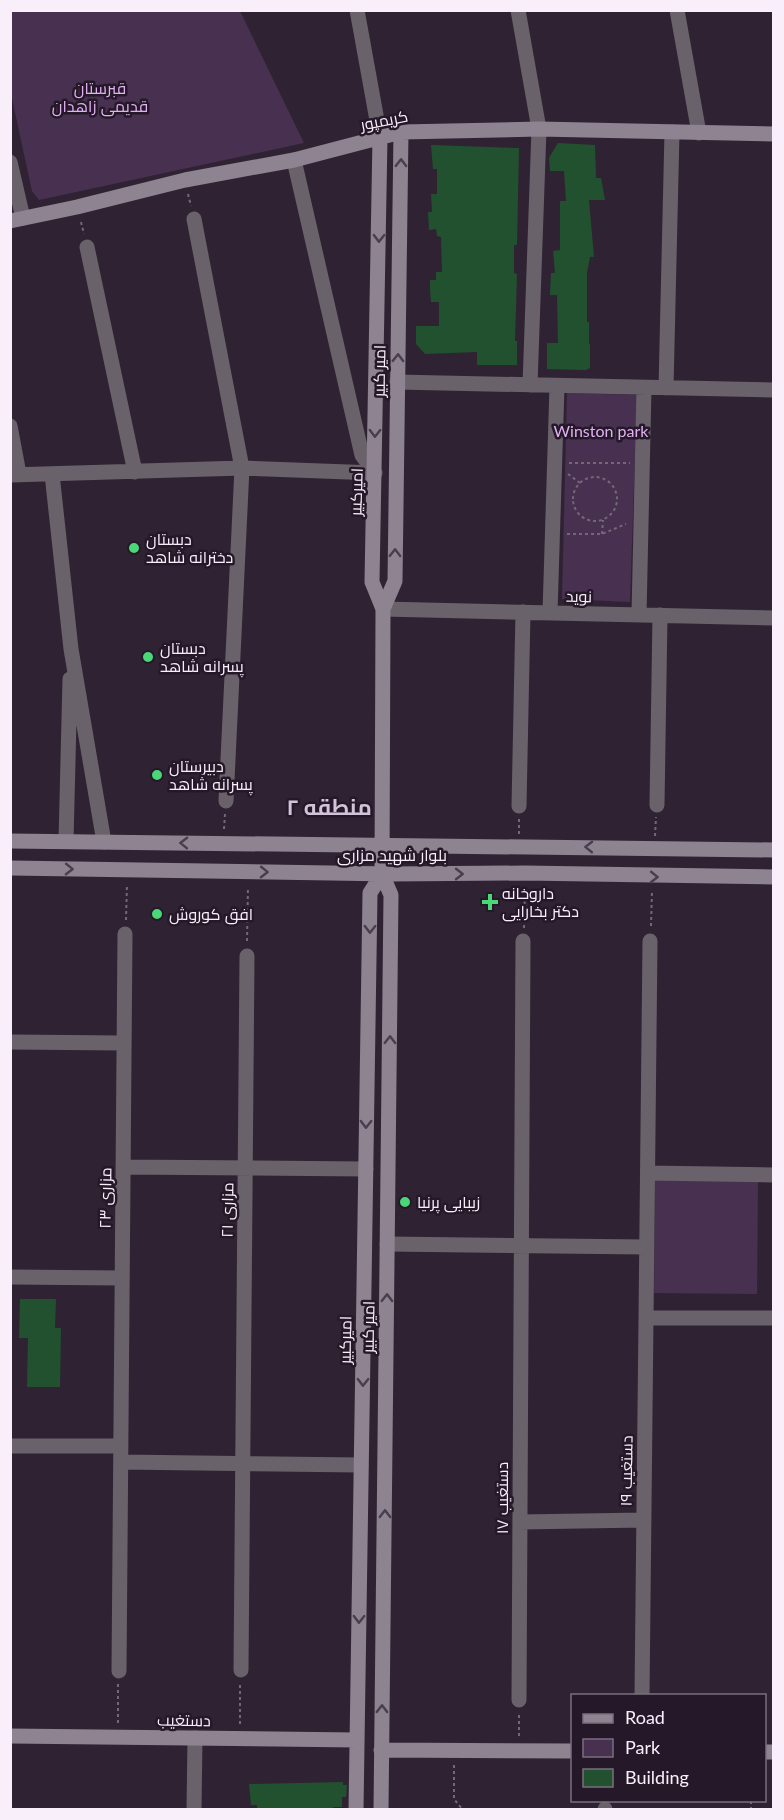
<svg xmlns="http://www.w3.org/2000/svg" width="784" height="1820" font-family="Lato,Cairo,sans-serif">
<rect width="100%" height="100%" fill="#2f2333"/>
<path fill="#483050" d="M10,11H240L304,143L39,200L32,191L11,94Z
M567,393L637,395L630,602L562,599Z
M655,1179L758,1180L757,1294L654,1293Z"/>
<path fill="#22512f" d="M558,143L595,145L596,178H601L605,200H589L594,257H590L587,273V322H589V344H590V368L586,370L547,369V343H558L557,295H550L551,273H555L553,251L560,250V201H566L564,171H550L549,158Z
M431,145L519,148L517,245H514V273L517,274L515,341H517V365H477V352L425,354L416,344V326H439V302H431L430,289V280H436V272H442L441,237L437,236L436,229L429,230L428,212H432L431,194H437V169H433Z
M20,1299H56L55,1328H61L60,1387H27L28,1338H19Z
M343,1782V1785H347L346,1797H342V1807H333V1809H257V1805H251L249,1784Z"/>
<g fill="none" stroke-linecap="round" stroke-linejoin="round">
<path stroke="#736877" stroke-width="2" stroke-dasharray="3 3" stroke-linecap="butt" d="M188,194L191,206
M81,222L84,234
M569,463H630
M568,474L580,483
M573 499a22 22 0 1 1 44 0a22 22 0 1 1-44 0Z
M567,534H602L626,524
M602,534L603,520
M519,819V834
M224,829L225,814
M655,836L656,817
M126,920L127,884
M651,926L652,890
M524,928L525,888
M247,941L248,887
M118,1723V1683
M240,1724V1684
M519,1736V1714
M454,1765V1799L463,1810
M751,1810V1800"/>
<path stroke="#69626b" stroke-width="15" d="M357,10L380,137
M518,10L539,129L530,385
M677,10L699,133
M294,160L362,455L375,473
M10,162L23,218
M194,219L242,468L226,801
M87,247L135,472
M397,382L774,390
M666,388L672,132
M10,426L19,474
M52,474L71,649L104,842
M10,475L242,468L375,473
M383,609L774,618
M550,613L557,386
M639,615L644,388
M657,805L660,615
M519,806L523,612
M66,841L70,679
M10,1042L124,1043
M123,1167L366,1169
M648,1173L774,1175
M387,1244L647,1247
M10,1277L122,1278
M646,1318H774
M10,1446H121
M121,1462L361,1465
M520,1522L644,1520
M241,1670L247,956
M119,1671L125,934
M642,1696L650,941
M519,1700L523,941
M194,1810L195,1738
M605,1810V1809"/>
<path stroke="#8d8391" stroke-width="15" d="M380,137L372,582L383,609L382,874L391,895L381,1810
M10,221L77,207L185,180L294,160L401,132L539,129L774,134
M383,609L395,581L401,132
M10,841L774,850
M10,868L391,874L525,873L774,877
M10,1736L357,1740
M381,1750L572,1751
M764,1752H774
M356,1810L370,893L382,874"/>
</g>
<defs><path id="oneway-chevron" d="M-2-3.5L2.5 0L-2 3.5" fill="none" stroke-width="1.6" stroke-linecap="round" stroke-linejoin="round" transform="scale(1.5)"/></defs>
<g stroke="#493e4d">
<use href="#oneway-chevron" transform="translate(401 163) rotate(-89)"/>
<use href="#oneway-chevron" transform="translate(379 238) rotate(91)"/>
<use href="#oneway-chevron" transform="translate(398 358) rotate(-89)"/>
<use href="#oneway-chevron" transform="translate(375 433) rotate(91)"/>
<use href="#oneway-chevron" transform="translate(395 553) rotate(-89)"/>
<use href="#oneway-chevron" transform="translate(184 843) rotate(-179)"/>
<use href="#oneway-chevron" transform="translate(589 847) rotate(-179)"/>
<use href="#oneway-chevron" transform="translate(69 869) rotate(1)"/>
<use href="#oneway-chevron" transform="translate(264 872) rotate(1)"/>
<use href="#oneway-chevron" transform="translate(459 874)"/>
<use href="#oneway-chevron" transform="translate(654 877) rotate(1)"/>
<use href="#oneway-chevron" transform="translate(370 929) rotate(91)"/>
<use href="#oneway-chevron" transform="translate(390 1040) rotate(-89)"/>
<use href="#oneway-chevron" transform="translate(366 1124) rotate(91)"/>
<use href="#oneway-chevron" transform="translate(387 1298) rotate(-89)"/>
<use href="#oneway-chevron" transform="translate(363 1382) rotate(91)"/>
<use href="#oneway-chevron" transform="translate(385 1514) rotate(-90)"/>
<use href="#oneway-chevron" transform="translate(359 1619) rotate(91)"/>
<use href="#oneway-chevron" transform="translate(382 1709) rotate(-89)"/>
</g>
<g fill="#49d778" stroke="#251929" stroke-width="2">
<circle cx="134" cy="548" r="6"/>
<circle cx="148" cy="657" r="6"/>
<circle cx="157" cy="775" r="6"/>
<path d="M487 893h6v6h6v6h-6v6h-6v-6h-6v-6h6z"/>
<circle cx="157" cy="914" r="6"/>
<circle cx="405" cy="1202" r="6"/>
</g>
<g text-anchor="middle" stroke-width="5" stroke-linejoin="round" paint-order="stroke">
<g font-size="16" fill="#e2b0f3" stroke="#251929">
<text x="100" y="94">قبرستان<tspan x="100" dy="18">قدیمی زاهدان</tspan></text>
<text x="601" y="437">Winston park</text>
</g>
<g font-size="16" fill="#f8effb" stroke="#251929">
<text transform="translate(384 120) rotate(-11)" y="6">کریمپور</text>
<text transform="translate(379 371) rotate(-89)" y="6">امیر کبیر</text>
<text transform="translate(356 492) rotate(-88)" y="6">امیرکبیر</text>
<text transform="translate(579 596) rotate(1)" y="6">نوید</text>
<text x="392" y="861">بلوار شهید مزاری</text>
<text transform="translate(105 1198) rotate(-89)" y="6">مزاری ۲۳</text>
<text transform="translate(227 1210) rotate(-89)" y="6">مزاری ۲۱</text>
<text transform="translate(368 1327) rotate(-89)" y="6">امیر کبیر</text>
<text transform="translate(345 1340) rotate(-89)" y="6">امیرکبیر</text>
<text transform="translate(626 1471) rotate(-89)" y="6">دستغیب ۱۹</text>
<text transform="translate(502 1498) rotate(-90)" y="6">دستغیب ۱۷</text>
<text transform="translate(184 1720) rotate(1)" y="6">دستغیب</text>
</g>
<g font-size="16" fill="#f8effb" stroke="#251929" text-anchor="start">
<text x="146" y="545">دبستان<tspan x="146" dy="18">دخترانه شاهد</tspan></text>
<text x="160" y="654">دبستان<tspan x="160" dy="18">پسرانه شاهد</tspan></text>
<text x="169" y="772">دبیرستان<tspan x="169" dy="18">پسرانه شاهد</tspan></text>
<text x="502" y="899">داروخانه<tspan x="502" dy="18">دکتر بخارایی</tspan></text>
<text x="169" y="920">افق کوروش</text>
<text x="417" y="1208">زیبایی پرنیا</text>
</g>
<g font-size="22" font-weight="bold" fill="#d3c3d9" stroke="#251929">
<text x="329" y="815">منطقه ۲</text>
</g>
</g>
<rect width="784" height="1820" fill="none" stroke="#f8effb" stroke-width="24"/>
<rect x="571" y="1694" width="195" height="108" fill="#251929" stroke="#796f7d" stroke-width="1.5"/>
<rect x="583" y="1714" width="30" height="9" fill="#8d8391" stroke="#796f7d" stroke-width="1.5"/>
<text x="625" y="1724" font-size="18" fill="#f8effb">Road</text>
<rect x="583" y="1739" width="30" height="18" fill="#483050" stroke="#796f7d" stroke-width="1.5"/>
<text x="625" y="1754" font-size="18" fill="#f8effb">Park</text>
<rect x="583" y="1769" width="30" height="18" fill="#22512f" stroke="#796f7d" stroke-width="1.5"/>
<text x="625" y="1784" font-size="18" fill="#f8effb">Building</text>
</svg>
